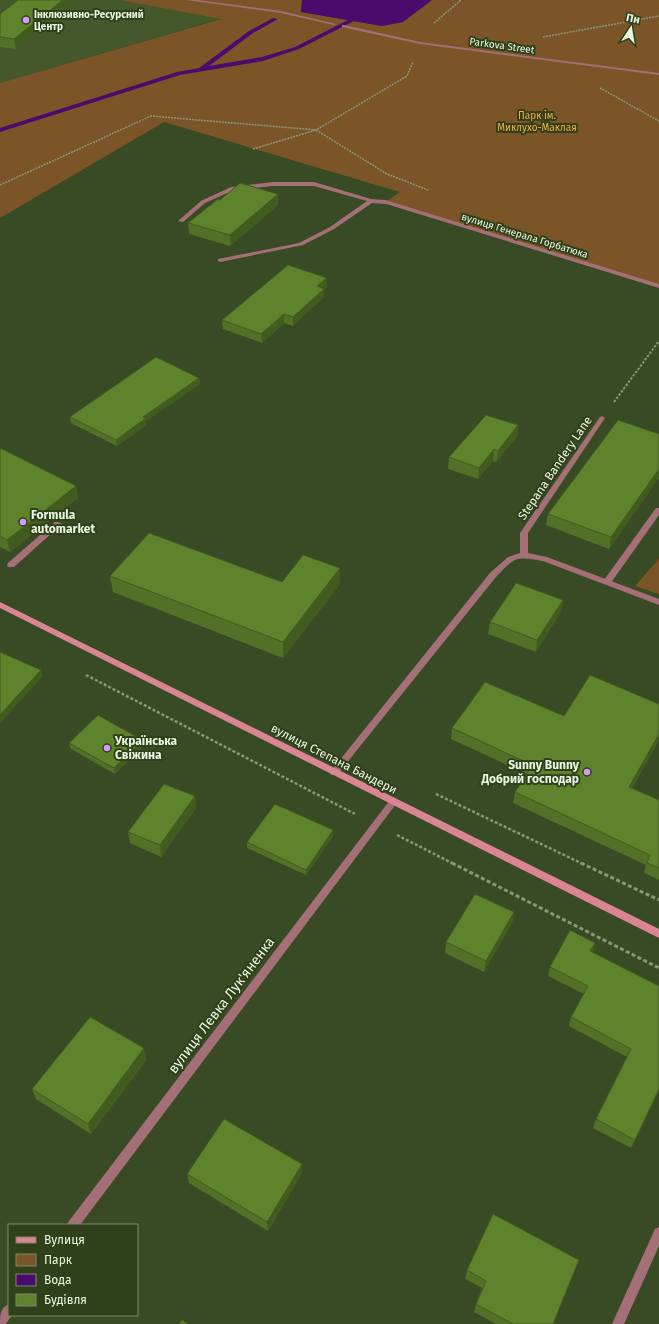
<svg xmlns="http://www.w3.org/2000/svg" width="659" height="1324" font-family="'Fira Sans',sans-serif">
<rect width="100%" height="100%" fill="#394b24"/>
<path fill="#44582c" d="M0,0H120L222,18L0,83Z"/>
<path fill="#7b5527" d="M120,0H302L301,12L382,26L403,22L432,0H659V286L385,202L400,192L164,122L0,218V83L221,19Z
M659,558V594L635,586L657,561Z"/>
<path fill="#4a0b6d" d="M302,0H432L403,22L382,26L301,12Z"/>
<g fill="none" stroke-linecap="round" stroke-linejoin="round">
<path fill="#4a0b6d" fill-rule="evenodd" d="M371,0H378L352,22L299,49L263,61L180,75L0,132V128L177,72L199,68L249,31L273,18L278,19L253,33L209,66L262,57L295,47L348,20Z"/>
<path stroke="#899778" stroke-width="1.5" stroke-dasharray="2 1" stroke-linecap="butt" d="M434,23L461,0
M543,37L659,16
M600,88L659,121
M253,149L316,130L387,174L428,190
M0,185L151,116L316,130L407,76L413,62"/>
<path stroke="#899778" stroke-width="2" stroke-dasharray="2.5 1.5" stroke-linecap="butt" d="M614,402L659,341"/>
<path stroke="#899778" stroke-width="2.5" stroke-dasharray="3 2" stroke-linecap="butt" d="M86,675L355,814
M436,794L583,864
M397,835L454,864"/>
<path stroke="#899778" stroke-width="3" stroke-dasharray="4 2.5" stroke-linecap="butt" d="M452,863L659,968
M581,863L659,900"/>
<path fill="#a46f77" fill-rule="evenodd" d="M273,182H314L371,199L385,200L388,202L385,204L372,203L334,229L303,245L220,262L218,261V259L299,243L330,227L367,201L314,186H273L234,190L205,203L183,222L178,221L201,201L231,187Z
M656,508H659V515L610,584H604L603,582L604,580Z
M55,522H58L62,524L14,567H8L7,565L8,563Z"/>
<path fill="#a46f77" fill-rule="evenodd" d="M186,0H198L281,11L336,24L334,25L281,13Z
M344,25L420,42L659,73V75L420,44L342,27V25Z
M385,200L659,284V288L383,203L382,202Z
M602,416L605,418L528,533V553L547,557L659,599V605L543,561C515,556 515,557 496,577L337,775H331L330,773L331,771L490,573L508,557L520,553V533L600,417Z
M393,798L396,800L397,802L396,804L80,1225H67L69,1221L390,800Z
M659,1227V1246L624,1324H612L655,1229Z
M9,1304V1315H12L6,1324H0C0,1315 0,1308 9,1304Z"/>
<path fill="#d98594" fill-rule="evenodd" d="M0,602L659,929V938L0,608Z"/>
</g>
<path fill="#527026" d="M18,0L16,49L0,47V14Z
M278,205L230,246L189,234L188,223Z
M327,278V286L324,289V297L293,326L284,323L262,343L223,329L222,320Z
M199,378L200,384L146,421V425L117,446L71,423L70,417Z
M518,425L517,437L496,462L493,461L478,479L448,469L449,457Z
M659,434V479H658L609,549L546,525L548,514Z
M0,448L76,486L78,498L10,552L0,547Z
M340,568V584L283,658L113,592L110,576L282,582Z
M561,612L536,652L488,634L490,622Z
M659,704V740L632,788L659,800V880L644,873L646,865L513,803L515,792L527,774L451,739L452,728L564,716Z
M142,740L143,746L115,774L71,749L69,743Z
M195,796L196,808L161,857L130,843L128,832Z
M333,836L306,875L247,848V842Z
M514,912L512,923L484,972L445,953L446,942Z
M592,952L659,986V1091L631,1148L593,1128L596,1119L627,1057L569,1026L571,1017L584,994L548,976L550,967Z
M147,1059L91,1134L36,1099L32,1089Z
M302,1173L268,1231L189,1183L187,1174Z
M493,1214L553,1324H496L474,1312L476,1304L482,1288L465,1279L467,1270Z"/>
<path fill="#425b1f" d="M63,0H76L16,49L14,39Z
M278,194V205L230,246V235Z
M327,278V286L324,289V297L293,326V317L317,286Z
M284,314V323L262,343L261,334Z
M199,378L200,384L146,421V425L117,446L116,440L143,417Z
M518,425L517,437L496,462L498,451Z
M494,449L493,461L478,479L479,468Z
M659,469V473L658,479L609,549L611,537Z
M76,486L78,498L10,552L7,540Z
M340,568V584L283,658V642Z
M563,600L561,612L536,652L537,640Z
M41,670L43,676L0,723V715Z
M659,734V740L626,797L629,787Z
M142,740L143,746L115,774L114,768Z
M195,796L196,808L161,857L160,845Z
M333,830V836L306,875V870Z
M514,912L512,923L484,972L486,961Z
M595,943L593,952L588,961L590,951Z
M144,1048L147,1059L91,1134L88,1124Z
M659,1089V1091L631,1148L635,1140Z
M302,1164V1173L268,1231L267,1222Z"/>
<path fill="#5f822c" stroke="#425b1f" d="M18,0H63L14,39L0,37V14Z
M240,183L278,194L230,235L188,223L218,199L220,200Z
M288,265L327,278L317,286L324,289L293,317L284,314L261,334L222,320Z
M156,357L199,378L143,417L146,418L116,440L70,417Z
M486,415L518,425L498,451L494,449L479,468L449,457Z
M618,420L659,434V469L611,537L548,514Z
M0,448L76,486L7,540L0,536Z
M149,533L282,582L303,555L340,568L283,642L110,576Z
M516,583L563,600L537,640L490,622Z
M0,652L41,670L0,715Z
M590,675L659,704V734L629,787L659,800V868L647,863L650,855L515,792L532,765L452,728L485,682L564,716Z
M98,715L142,740L114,768L69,743Z
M164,784L195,796L160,845L128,832Z
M275,804L333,830L306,870L247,842Z
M475,894L514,912L486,961L446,942Z
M570,930L595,943L590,951L659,986V1089L635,1140L596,1119L631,1049L571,1017L588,986L550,967Z
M90,1017L144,1048L88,1124L32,1089Z
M224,1119L302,1164L267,1222L187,1174Z
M493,1214L579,1260L553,1324H513L476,1304L486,1281L467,1270Z
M182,1320L188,1324H179Z"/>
<g fill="#d29dfd" stroke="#2f401a" stroke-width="1.5">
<circle cx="26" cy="20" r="4"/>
<circle cx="23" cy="522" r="4"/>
<circle cx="107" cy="748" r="4"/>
<circle cx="587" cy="772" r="4"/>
</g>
<g text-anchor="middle" stroke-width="4" stroke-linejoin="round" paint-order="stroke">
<g font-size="10" font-weight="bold" fill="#ecf7e1" stroke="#2f401a" text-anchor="start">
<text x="34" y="18">Інклюзивно-Ресурсний<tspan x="34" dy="12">Центр</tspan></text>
</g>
<g font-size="10" fill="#ecf7e1" stroke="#2f401a">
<text transform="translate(502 45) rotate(8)" y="4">Parkova Street</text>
<text transform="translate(525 235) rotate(17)" y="4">вулиця Генерала Горбатюка</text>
</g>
<g font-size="10" fill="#faab47" stroke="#2f401a">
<text x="537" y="119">Парк ім.<tspan x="537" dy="12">Миклухо-Маклая</tspan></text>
</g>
<g font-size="12" fill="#ecf7e1" stroke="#2f401a">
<text transform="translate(555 468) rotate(-56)" y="4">Stepana Bandery Lane</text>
<text transform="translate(334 759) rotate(27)" y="4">вулиця Степана Бандери</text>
</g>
<g font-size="12" font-weight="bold" fill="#ecf7e1" stroke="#2f401a" text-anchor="start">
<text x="31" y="519">Formula<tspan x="31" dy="14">automarket</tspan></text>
<text x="115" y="745">Українська<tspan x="115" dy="14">Свіжина</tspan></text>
<text x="579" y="769" text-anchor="end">Sunny Bunny<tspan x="579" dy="14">Добрий господар</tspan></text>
</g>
<g font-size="14" fill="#ecf7e1" stroke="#2f401a">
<text transform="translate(221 1005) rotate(-53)" y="5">вулиця Левка Лук'яненка</text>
</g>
</g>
<rect x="8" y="1224" width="130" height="92" fill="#2f401a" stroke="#7b896a"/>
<rect x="16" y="1237" width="20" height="6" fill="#d98594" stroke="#7b896a"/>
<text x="44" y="1244" font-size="12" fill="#ecf7e1">Вулиця</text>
<rect x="16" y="1254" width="20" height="12" fill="#7b5527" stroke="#7b896a"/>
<text x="44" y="1264" font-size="12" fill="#ecf7e1">Парк</text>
<rect x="16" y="1274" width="20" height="12" fill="#4a0b6d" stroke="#7b896a"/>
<text x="44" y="1284" font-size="12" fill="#ecf7e1">Вода</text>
<rect x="16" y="1294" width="20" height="12" fill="#5f822c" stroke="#7b896a"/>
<text x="44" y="1304" font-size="12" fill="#ecf7e1">Будівля</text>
<g transform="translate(631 28) rotate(12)" stroke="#2f401a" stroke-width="3" paint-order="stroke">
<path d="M0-3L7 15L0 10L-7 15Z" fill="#ecf7e1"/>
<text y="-6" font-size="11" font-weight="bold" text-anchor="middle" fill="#ecf7e1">Пн</text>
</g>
</svg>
